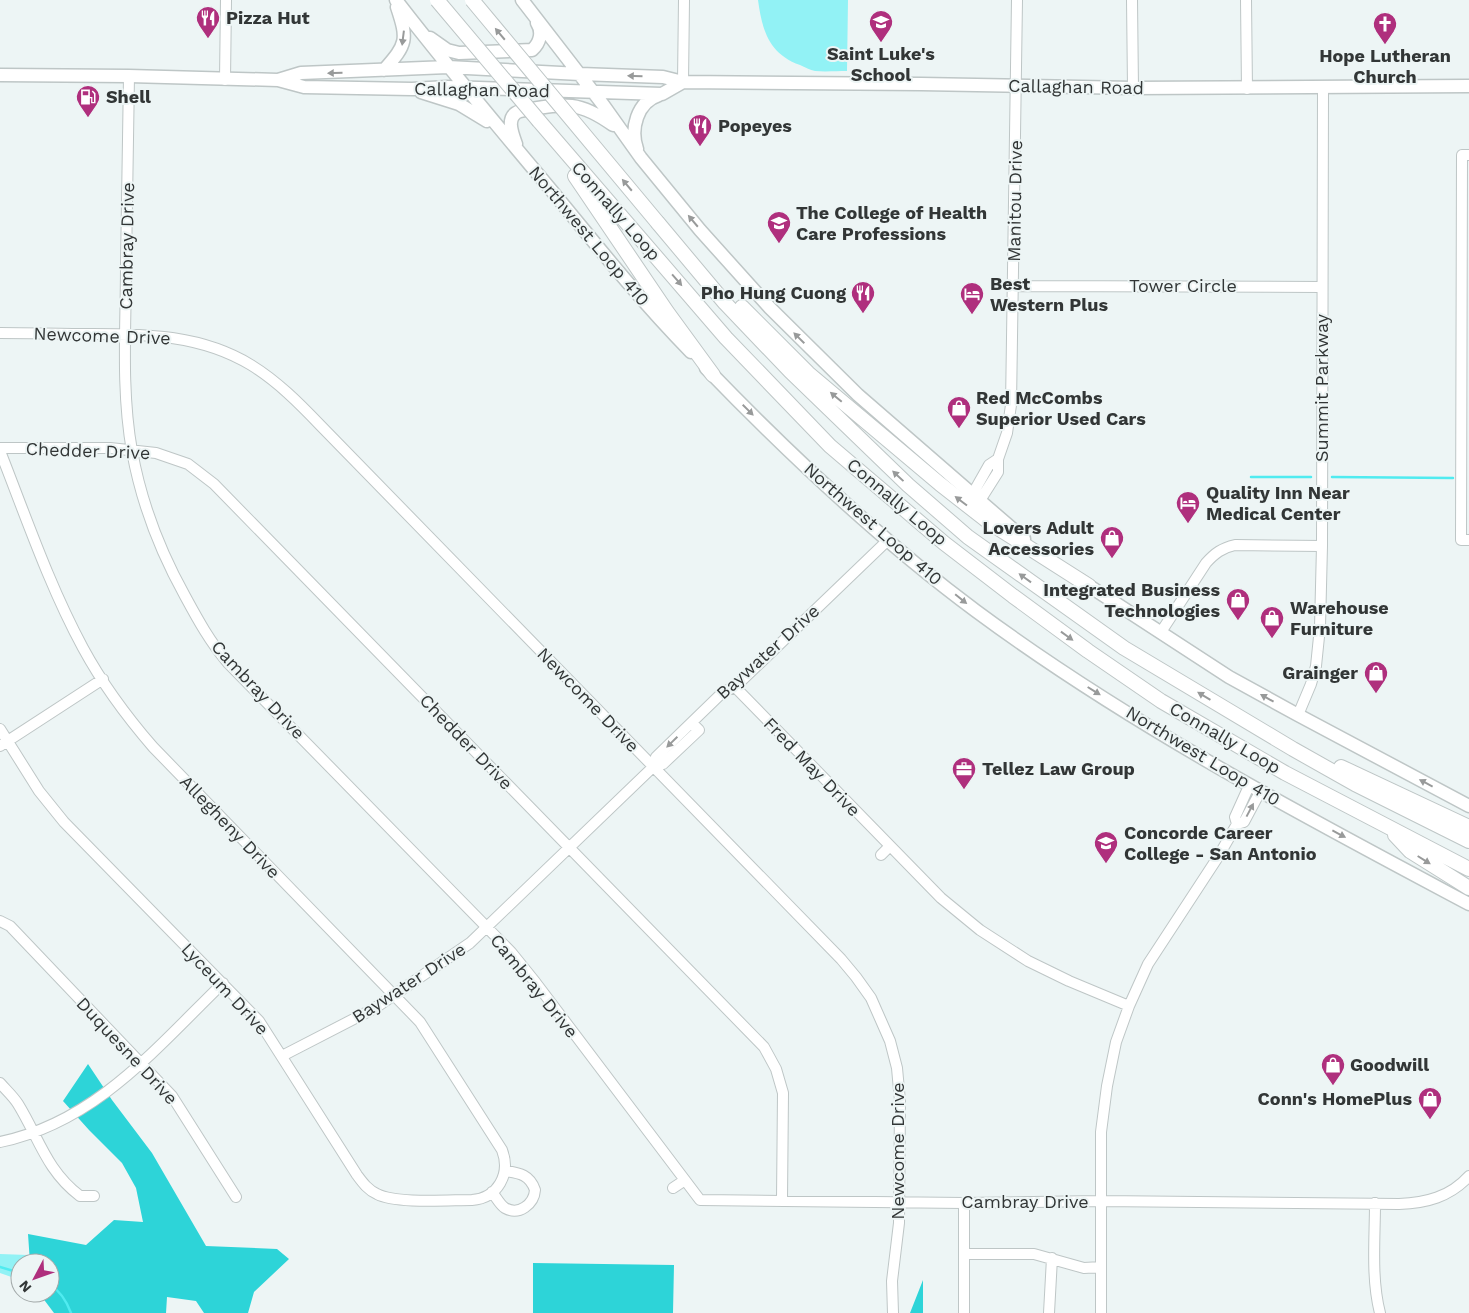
<svg xmlns="http://www.w3.org/2000/svg" width="1469" height="1313" font-family="'Work Sans',sans-serif">
<rect width="100%" height="100%" fill="#edf5f5"/>
<path fill="#92f2f5" d="M758,0H848L847,71C837,71 825,72 815,71C810,70 805,67 800,65C769,54 762,30 758,0Z
M0,1254L28,1255L30,1263H20V1280L0,1273Z"/>
<path fill="#2dd4d8" d="M88,1064L112,1100L152,1153L206,1246L277,1249L289,1259L254,1292L248,1313H204L196,1301L167,1297L166,1313H54L39,1293H50V1263H30L28,1234L86,1245L114,1220L143,1222L136,1188L122,1163L89,1130L63,1101Z
M533,1263L674,1265L673,1313H533Z
M923,1280V1313H910Z"/>
<g fill="none" stroke-linecap="round" stroke-linejoin="round">
<path stroke="#50ebf0" stroke-width="2.5" d="M1251,477H1311
M1332,477L1453,478
M0,1267L20,1273
M50,1285C60,1291 67,1302 71,1313"/>
<g stroke="#bec6c6" stroke-width="12">
<path id="minor" d="M1132,0L1133,88
M1246,0L1247,89
M129,76C128,139 127,202 126,265C126,326 121,390 132,451C141,501 160,551 185,596C198,620 210,642 228,663L511,952L536,983L700,1200L964,1203L1100,1201L1399,1204C1426,1203 1450,1197 1469,1176
M225,80L226,0
M683,82L684,0
M1469,155H1462L1461,540H1469
M1014,286L1322,287
M0,333C31,333 61,334 92,334C147,334 202,335 251,365C277,381 299,403 320,425L841,959L856,977L871,998L890,1041L897,1068L900,1101L899,1223L892,1281L893,1313
M0,448H110L156,453L188,464L214,484L764,1047L776,1069L783,1093L782,1199
M0,451C26,517 49,585 83,648C102,683 127,717 153,747L420,1022L502,1150C511,1174 498,1198 472,1200C449,1200 396,1204 377,1194C368,1190 363,1183 357,1175L259,1021L64,822L39,791L0,729
M972,495L989,465L998,459
M979,502L998,472V459L1007,433L1011,405L1017,0
M1161,632L1206,563C1215,553 1222,548 1235,545L1322,546
M735,687L941,898L980,930L1028,961L1069,981L1129,1006
M1298,715L1311,684L1316,666L1320,627L1322,546L1323,87
M0,746L103,679
M653,767L663,764L699,730L692,723
M1237,824L1235,817L1249,786
M881,855L889,847
M0,921L10,926L172,1096L236,1197
M282,1056L375,1008L470,943L653,767L656,757L723,692L735,687L888,540
M0,1083C6,1090 13,1096 18,1104C39,1138 46,1170 80,1196H94
M0,1142C96,1122 156,1048 223,983
M673,1188L685,1180
M492,1192C496,1197 500,1205 505,1208C519,1216 534,1204 535,1190C530,1175 520,1173 505,1171
M964,1203V1313
M1375,1203C1375,1239 1371,1278 1380,1313
M965,1254H1034L1084,1268L1101,1267
M1049,1313L1052,1258
M1101,1313V1132L1107,1086L1116,1042L1129,1006L1148,964L1218,857L1237,824L1244,822L1260,792"/>
</g>
<g stroke="#bec6c6" stroke-width="15">
<path id="major" d="M396,0C446,65 499,128 552,191C597,246 641,301 691,352
M522,0L604,106L641,158L700,230L770,308L858,395L1024,539
M430,38L447,50L459,53L532,50C540,43 543,32 537,23
M384,70C407,44 408,40 397,7
M0,75L129,76L278,80L304,87L412,89L447,87L662,94L683,82
M278,80L301,73L448,67L580,74L663,77L683,82L921,84L1133,88L1469,86
M421,92L459,104L487,121
M516,144C512,133 505,116 520,111C562,104 577,99 613,125
M637,149C630,129 637,102 659,95
M706,368C790,455 879,539 976,611C1130,725 1300,814 1469,904
M1080,580L1229,677L1298,715L1469,806"/>
</g>
<g stroke="#bec6c6" stroke-width="16">
<path id="highway" d="M539,121L726,338L830,446L944,543L1013,596L1088,651L1161,701L1285,773L1469,869
M575,176L667,312L713,375
M658,223L725,303L790,371L908,485L968,537L1124,648L1293,749L1355,784L1469,841
M742,307L808,373L940,484L990,523L1089,586
M1341,767L1469,827
M1395,835L1410,851L1469,888"/>
</g>
<use href="#minor" stroke="#fff" stroke-width="10"/>
<use href="#major" stroke="#fff" stroke-width="12"/>
<use href="#highway" stroke="#fff" stroke-width="14"/>
<g stroke="#bec6c6" stroke-width="16" stroke-linecap="butt">
<path id="highway-bridge" d="M437,0L539,121
M472,0L658,223"/>
</g>
<use href="#highway-bridge" stroke="#fff" stroke-width="14"/>
</g>
<defs><path id="oneway-solid" d="M-6-.8H1V-3.2L6.5 0L1 3.2V.8H-6Z" transform="scale(1.25)"/></defs>
<g fill="#989a9a">
<use href="#oneway-solid" transform="translate(500 34) rotate(-130)"/>
<use href="#oneway-solid" transform="translate(403 38) rotate(97)"/>
<use href="#oneway-solid" transform="translate(335 73) rotate(179)"/>
<use href="#oneway-solid" transform="translate(635 76) rotate(-178)"/>
<use href="#oneway-solid" transform="translate(627 185) rotate(-130)"/>
<use href="#oneway-solid" transform="translate(693 221) rotate(-130)"/>
<use href="#oneway-solid" transform="translate(677 280) rotate(49)"/>
<use href="#oneway-solid" transform="translate(799 338) rotate(-135)"/>
<use href="#oneway-solid" transform="translate(836 397) rotate(-140)"/>
<use href="#oneway-solid" transform="translate(748 410) rotate(45)"/>
<use href="#oneway-solid" transform="translate(898 476) rotate(-137)"/>
<use href="#oneway-solid" transform="translate(961 501) rotate(-143)"/>
<use href="#oneway-solid" transform="translate(1025 578) rotate(-144)"/>
<use href="#oneway-solid" transform="translate(961 599) rotate(39)"/>
<use href="#oneway-solid" transform="translate(1067 636) rotate(36)"/>
<use href="#oneway-solid" transform="translate(1094 691) rotate(32)"/>
<use href="#oneway-solid" transform="translate(1204 696) rotate(-149)"/>
<use href="#oneway-solid" transform="translate(1267 698) rotate(-151)"/>
<use href="#oneway-solid" transform="translate(672 742) rotate(136)"/>
<use href="#oneway-solid" transform="translate(1426 783) rotate(-152)"/>
<use href="#oneway-solid" transform="translate(1250 810) rotate(-62)"/>
<use href="#oneway-solid" transform="translate(1339 834) rotate(28)"/>
<use href="#oneway-solid" transform="translate(1424 860) rotate(32)"/>
</g>
<defs>
<g id="restaurant-pin" transform="scale(1.25)"><path d="M0 17L-7.5 6A9.5 9.5 0 1 1 7.5 6Z" fill="#af2f7d" stroke="#edf5f5"/><path d="M-5-6h1v4h1v-4h1v4h1v-4h1v5L-1.5 .5V6h-2V.5L-5-1ZM5-6V6H3V1.5H1.5Q1.5-4 5-6Z" fill="#fff"/></g>
<g id="school-pin" transform="scale(1.25)"><path d="M0 17L-7.5 6A9.5 9.5 0 1 1 7.5 6Z" fill="#af2f7d" stroke="#edf5f5"/><path d="M0-5L7-2L0 1L-7-2ZM-4 1L0 2.5L4 1V4Q0 6-4 4Z" fill="#fff"/></g>
<g id="church-pin" transform="scale(1.25)"><path d="M0 17L-7.5 6A9.5 9.5 0 1 1 7.5 6Z" fill="#af2f7d" stroke="#edf5f5"/><path d="M-1.2-6h2.4v3.5h3.3v2.4h-3.3V6h-2.4V-.1h-3.3v-2.4h3.3Z" fill="#fff"/></g>
<g id="fuel-pin" transform="scale(1.25)"><path d="M0 17L-7.5 6A9.5 9.5 0 1 1 7.5 6Z" fill="#af2f7d" stroke="#edf5f5"/><path d="M-5.5-6h7V0h2V4h1.3V-2.5L3-4.5l.8-.8L6-3V5H2.5V1h-1V6h-7ZM-4.2-4.7v3.2H.2V-4.7Z" fill="#fff"/></g>
<g id="university-pin" transform="scale(1.25)"><path d="M0 17L-7.5 6A9.5 9.5 0 1 1 7.5 6Z" fill="#af2f7d" stroke="#edf5f5"/><path d="M0-5L7-2L0 1L-7-2ZM-4 1L0 2.5L4 1V4Q0 6-4 4Z" fill="#fff"/></g>
<g id="hotel-pin" transform="scale(1.25)"><path d="M0 17L-7.5 6A9.5 9.5 0 1 1 7.5 6Z" fill="#af2f7d" stroke="#edf5f5"/><path d="M-6-4.5h1.5V1H6V5H4.5V3h-9V5H-6ZM-4 0a1.8 1.8 0 1 1 3.6 0ZM.5 0V-2.5h3Q6-2.5 6 0Z" fill="#fff"/></g>
<g id="shop-pin" transform="scale(1.25)"><path d="M0 17L-7.5 6A9.5 9.5 0 1 1 7.5 6Z" fill="#af2f7d" stroke="#edf5f5"/><path d="M-5-2.5h2.3a2.7 3.5 0 0 1 5.4 0H5L5.5 6h-11ZM-1.5-2.5h3a1.5 2.3 0 0 0-3 0Z" fill="#fff"/></g>
<g id="office-pin" transform="scale(1.25)"><path d="M0 17L-7.5 6A9.5 9.5 0 1 1 7.5 6Z" fill="#af2f7d" stroke="#edf5f5"/><path d="M-6-3h4V-5.5h4V-3h4V5H-6ZM-1-4.5V-3h2v-1.5ZM-6 0V1H6V0Z" fill="#fff"/></g>
</defs>
<g fill-rule="evenodd">
<use href="#restaurant-pin" x="208" y="18"/>
<use href="#school-pin" x="881" y="22"/>
<use href="#church-pin" x="1385" y="24"/>
<use href="#fuel-pin" x="88" y="97"/>
<use href="#restaurant-pin" x="700" y="126"/>
<use href="#university-pin" x="779" y="223"/>
<use href="#restaurant-pin" x="863" y="293"/>
<use href="#hotel-pin" x="972" y="294"/>
<use href="#shop-pin" x="959" y="408"/>
<use href="#hotel-pin" x="1188" y="503"/>
<use href="#shop-pin" x="1112" y="538"/>
<use href="#shop-pin" x="1238" y="600"/>
<use href="#shop-pin" x="1272" y="618"/>
<use href="#shop-pin" x="1376" y="673"/>
<use href="#office-pin" x="964" y="769"/>
<use href="#university-pin" x="1106" y="843"/>
<use href="#shop-pin" x="1333" y="1065"/>
<use href="#shop-pin" x="1430" y="1099"/>
</g>
<g text-anchor="middle" stroke-width="4" stroke-linejoin="round" paint-order="stroke">
<g font-size="18" font-weight="bold" fill="#323636" stroke="#edf5f5" text-anchor="start">
<text x="226" y="24">Pizza Hut</text>
<text x="881" y="60" text-anchor="middle">Saint Luke's<tspan x="881" dy="21">School</tspan></text>
<text x="1385" y="62" text-anchor="middle">Hope Lutheran<tspan x="1385" dy="21">Church</tspan></text>
<text x="106" y="103">Shell</text>
<text x="718" y="132">Popeyes</text>
<text x="796" y="219">The College of Health<tspan x="796" dy="21">Care Professions</tspan></text>
<text x="990" y="290">Best<tspan x="990" dy="21">Western Plus</tspan></text>
<text x="846" y="299" text-anchor="end">Pho Hung Cuong</text>
<text x="976" y="404">Red McCombs<tspan x="976" dy="21">Superior Used Cars</tspan></text>
<text x="1206" y="499">Quality Inn Near<tspan x="1206" dy="21">Medical Center</tspan></text>
<text x="1094" y="534" text-anchor="end">Lovers Adult<tspan x="1094" dy="21">Accessories</tspan></text>
<text x="1220" y="596" text-anchor="end">Integrated Business<tspan x="1220" dy="21">Technologies</tspan></text>
<text x="1290" y="614">Warehouse<tspan x="1290" dy="21">Furniture</tspan></text>
<text x="1358" y="679" text-anchor="end">Grainger</text>
<text x="982" y="775">Tellez Law Group</text>
<text x="1124" y="839">Concorde Career<tspan x="1124" dy="21">College - San Antonio</tspan></text>
<text x="1350" y="1071">Goodwill</text>
<text x="1412" y="1105" text-anchor="end">Conn's HomePlus</text>
</g>
<g font-size="18" fill="#323636" stroke="#edf5f5">
<text transform="translate(1076 87) rotate(1)" y="6">Callaghan Road</text>
<text transform="translate(482 90) rotate(1)" y="6">Callaghan Road</text>
<text transform="translate(1015 201) rotate(-89)" y="6">Manitou Drive</text>
<text transform="translate(616 211) rotate(49)" y="6">Connally Loop</text>
<text transform="translate(589 236) rotate(50)" y="6">Northwest Loop 410</text>
<text transform="translate(127 246) rotate(-89)" y="6">Cambray Drive</text>
<text x="1183" y="292">Tower Circle</text>
<text transform="translate(102 336) rotate(2)" y="6">Newcome Drive</text>
<text transform="translate(1322 388) rotate(-90)" y="6">Summit Parkway</text>
<text transform="translate(88 451) rotate(2)" y="6">Chedder Drive</text>
<text transform="translate(897 502) rotate(40)" y="6">Connally Loop</text>
<text transform="translate(873 524) rotate(41)" y="6">Northwest Loop 410</text>
<text transform="translate(768 652) rotate(-42)" y="6">Baywater Drive</text>
<text transform="translate(258 690) rotate(47)" y="6">Cambray Drive</text>
<text transform="translate(588 700) rotate(46)" y="6">Newcome Drive</text>
<text transform="translate(1225 738) rotate(30)" y="6">Connally Loop</text>
<text transform="translate(466 742) rotate(46)" y="6">Chedder Drive</text>
<text transform="translate(1203 756) rotate(31)" y="6">Northwest Loop 410</text>
<text transform="translate(812 767) rotate(46)" y="6">Fred May Drive</text>
<text transform="translate(230 827) rotate(46)" y="6">Allegheny Drive</text>
<text transform="translate(409 983) rotate(-33)" y="6">Baywater Drive</text>
<text transform="translate(534 986) rotate(51)" y="6">Cambray Drive</text>
<text transform="translate(225 989) rotate(47)" y="6">Lyceum Drive</text>
<text transform="translate(127 1051) rotate(47)" y="6">Duquesne Drive</text>
<text transform="translate(898 1151) rotate(-90)" y="6">Newcome Drive</text>
<text x="1025" y="1208">Cambray Drive</text>
</g>
</g>
<g transform="translate(35 1278) rotate(229)"><circle r="24" fill="#edf5f5" stroke="#a2a9a9"/>
<path d="M0-4L9 19L0 12L-9 19Z" fill="#af2f7d"/>
<text y="-8" font-size="14" font-weight="bold" text-anchor="middle" fill="#323636">N</text>
</g>
</svg>
